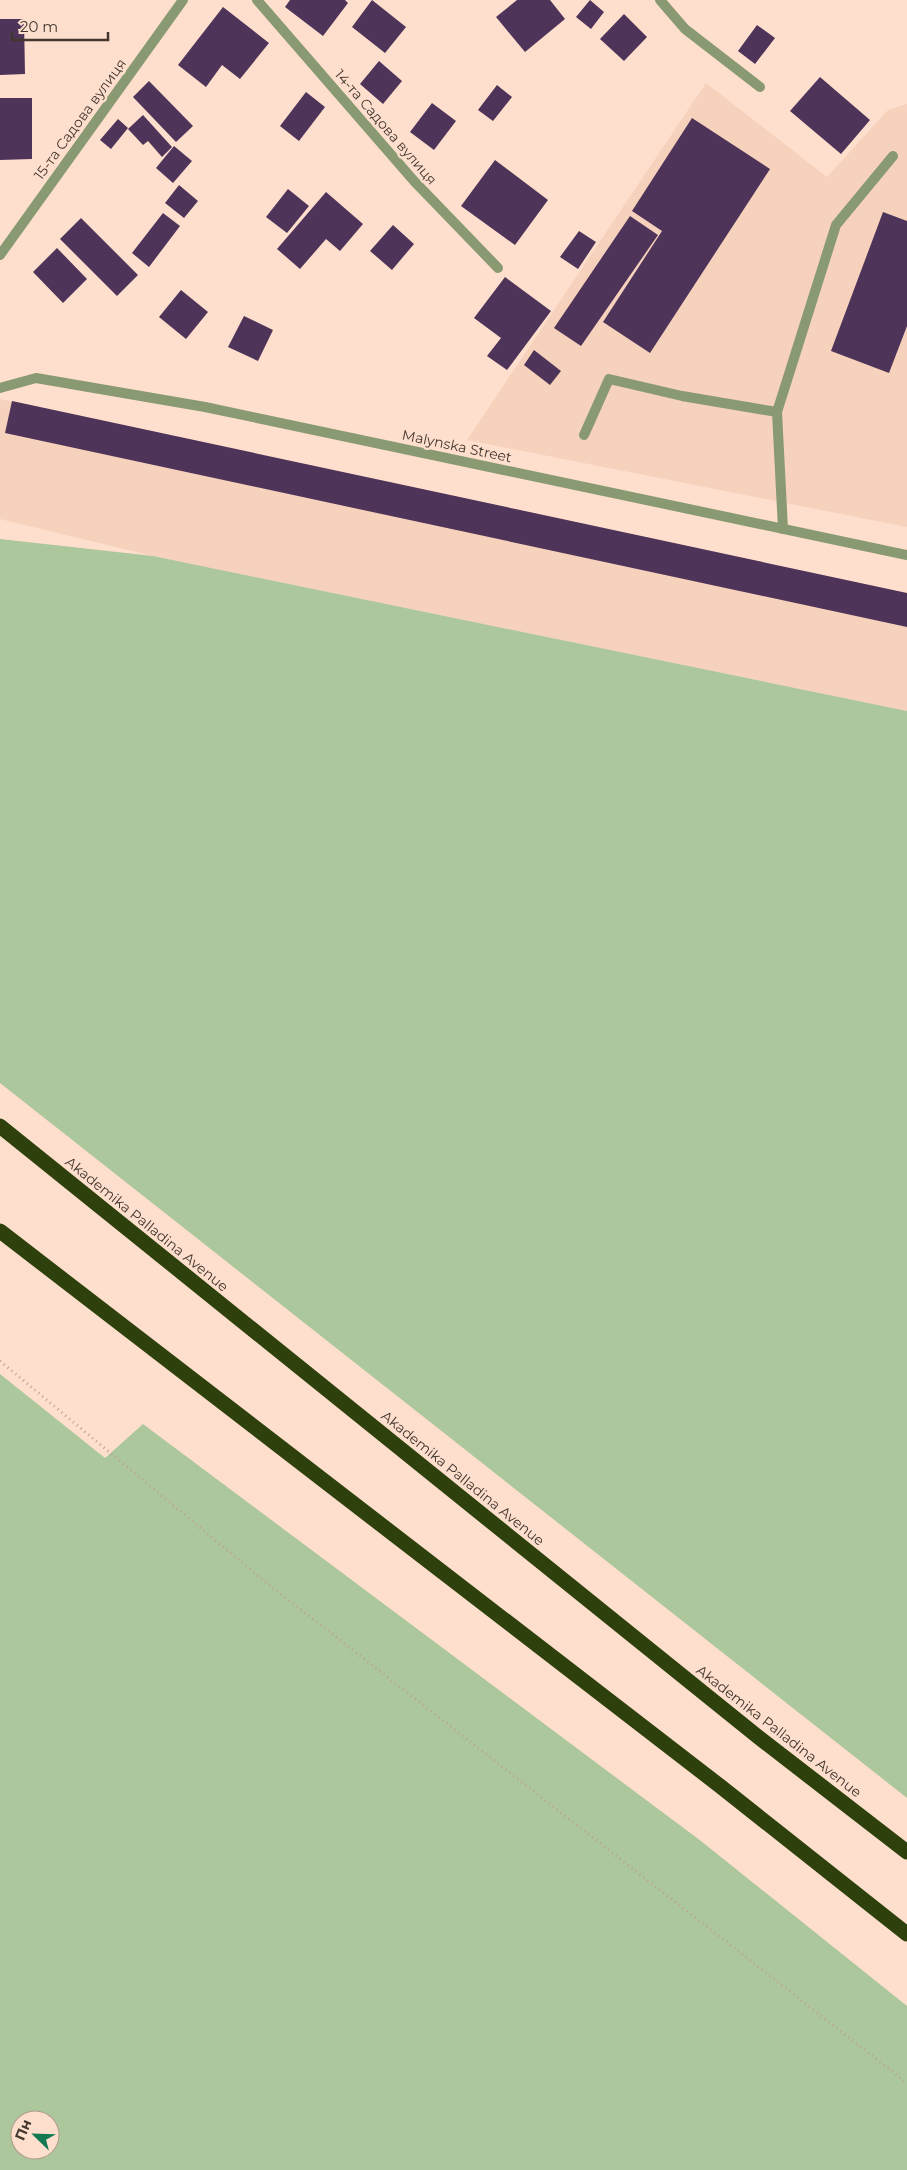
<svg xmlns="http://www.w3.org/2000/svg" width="907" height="2170" font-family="Montserrat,sans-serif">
<rect width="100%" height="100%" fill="#fedfcd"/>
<path fill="#f6d1bc" d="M706,83L827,177L888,110L907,104V527L467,440Z
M0,399L907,593V711L153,556L0,519Z"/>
<path fill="#adc79d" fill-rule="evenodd" d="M0,539L153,556L907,711V1798L0,1083Z
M0,1374L105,1458L143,1424L701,1841L907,2006V2170H0ZM20,2120H50V2150H20Z"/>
<path fill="#4f345a" d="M290,0H345L348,3L323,36L285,7Z
M372,0L406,27L385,53L352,27Z
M517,0H550L565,19L525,52L496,17Z
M590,0L604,12L591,29L576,17Z
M223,7L269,43L240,79L222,65L206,87L178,65Z
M624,14L647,37L624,61L600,39Z
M0,19H24L25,74L0,75Z
M757,25L775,38L755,64L738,51Z
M379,61L402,81L383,104L360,84Z
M820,77L870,120L841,154L790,111Z
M149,81L193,126L176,142L133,97Z
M497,85L512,97L493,121L478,110Z
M306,92L325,107L299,141L280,126Z
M0,98H32V159L0,160Z
M432,103L456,121L434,150L410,132Z
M143,115L172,147L162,157L148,141L143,145L128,129Z
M692,118L770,169L650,353L603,322L662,231L632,211Z
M118,119L128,128L111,149L100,140Z
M174,146L192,161L173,183L156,168Z
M495,160L548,200L515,245L461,206Z
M179,185L198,201L184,218L165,203Z
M288,189L309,206L287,233L266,217Z
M326,192L363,224L340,251L326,239L300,269L277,249Z
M883,212L907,221V326L889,373L831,351Z
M163,213L180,226L149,267L132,253Z
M630,216L658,235L581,346L554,328Z
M81,218L138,275L117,296L60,239Z
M393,225L414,244L392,270L370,251Z
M579,231L596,242L578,269L560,257Z
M57,248L87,279L63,303L33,272Z
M505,277L551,311L507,370L487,356L501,338L474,318Z
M181,290L208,312L186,339L159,317Z
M244,316L273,330L258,361L228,347Z
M534,350L561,371L550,385L524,365Z
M12,401L907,593V627L5,433Z"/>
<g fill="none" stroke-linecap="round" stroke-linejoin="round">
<path stroke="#baa294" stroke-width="3" stroke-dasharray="1 4" stroke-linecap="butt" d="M0,1361L263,1580L907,2083"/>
<path stroke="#899a73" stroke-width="10" d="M584,435L609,379L682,396L777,412
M783,529L777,412L836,225L893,156"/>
<path stroke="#899a73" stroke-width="10" d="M257,0L414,181L498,268
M660,0L685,29L760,87
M0,255L183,0
M0,388L36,378L205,407L907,555"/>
<path stroke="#2e400b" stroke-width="15" d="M0,1126L757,1736L907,1852
M0,1231L720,1786L907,1934"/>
</g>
<g text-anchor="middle" stroke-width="5" stroke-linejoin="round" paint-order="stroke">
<g font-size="14" fill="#42362f" stroke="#fedfcd">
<text transform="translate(80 119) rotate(-54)" y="5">15-та Садова вулиця</text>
<text transform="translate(386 127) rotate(49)" y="5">14-та Садова вулиця</text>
<text transform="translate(457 446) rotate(12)" y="5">Malynska Street</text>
<text transform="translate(147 1224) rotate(39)" y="5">Akademika Palladina Avenue</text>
<text transform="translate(463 1478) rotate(39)" y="5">Akademika Palladina Avenue</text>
<text transform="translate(779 1731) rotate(38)" y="5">Akademika Palladina Avenue</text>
</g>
</g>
<g transform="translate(35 2135) rotate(293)"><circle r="24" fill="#fedfcd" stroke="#b39b8e"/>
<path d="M0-4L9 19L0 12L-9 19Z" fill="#137951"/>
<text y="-8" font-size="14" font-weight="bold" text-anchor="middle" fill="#42362f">Пн</text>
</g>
<path d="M12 32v8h96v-8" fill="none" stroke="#42362f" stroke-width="2.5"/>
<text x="20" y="32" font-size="15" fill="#42362f" stroke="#fedfcd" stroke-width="4" paint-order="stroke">20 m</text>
</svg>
